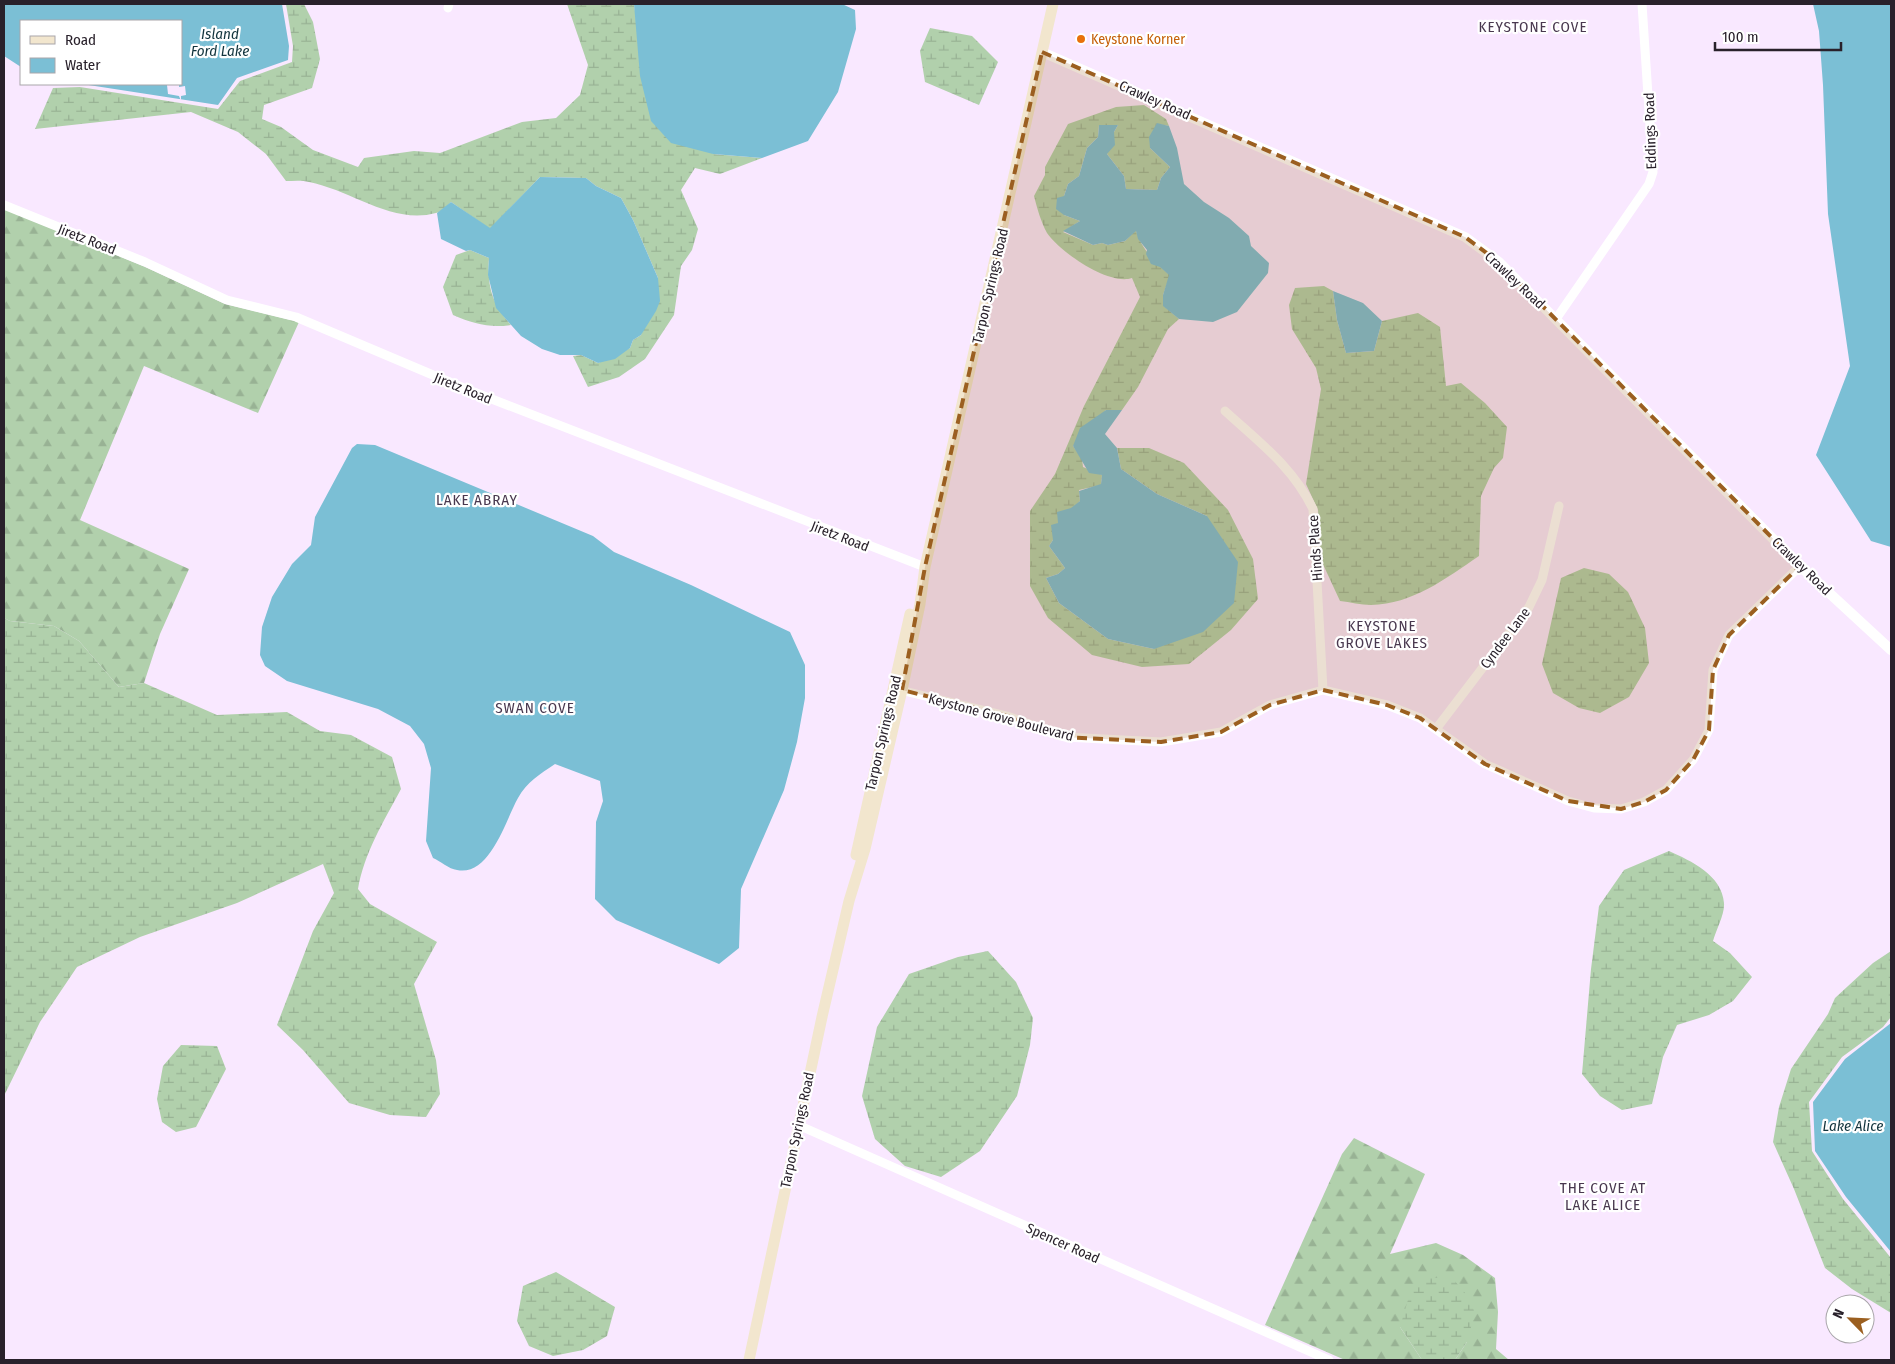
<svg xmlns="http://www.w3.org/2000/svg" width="1895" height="1364" font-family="'Fira Sans Condensed',sans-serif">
<defs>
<pattern id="forest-firs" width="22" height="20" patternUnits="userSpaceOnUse" patternTransform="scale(1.25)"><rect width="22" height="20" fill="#b1d0ac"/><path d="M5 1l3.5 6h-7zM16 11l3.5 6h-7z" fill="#98b294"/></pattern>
<pattern id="wetland-marsh" width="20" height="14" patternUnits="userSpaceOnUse" patternTransform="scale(1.25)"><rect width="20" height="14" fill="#b1d0ac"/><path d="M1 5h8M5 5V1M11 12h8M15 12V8" fill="none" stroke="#98b294"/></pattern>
</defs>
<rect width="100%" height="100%" fill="#f9e8ff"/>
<path fill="url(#forest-firs)" d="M4,209L143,266L225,304L299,322L258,413L144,366L80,520L189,569L160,634L144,683L119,687L79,641L54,626L10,621L4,618Z
M1354,1138L1425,1174L1390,1254L1436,1243L1463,1255L1495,1278L1498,1312L1496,1349L1509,1360H1455L1467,1342L1400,1327L1422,1360H1345L1265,1325L1342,1154Z"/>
<path fill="url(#wetland-marsh)" d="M286,4H304L313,22L320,59L312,88L264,105L262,119L281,127L313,150L358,167L364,158L414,151L440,153L522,122L556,118L580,95L588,65L567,4H634L635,11L713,154L762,158L720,174L695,168L681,190L698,229L692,250L681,266L674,315L645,359L619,377L588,387L573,356L581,355L598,363L630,348L633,340L641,335L658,278L633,220L621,198L596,186L586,178L540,177L490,229L451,202C447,206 441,212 436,213C392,225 351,190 309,182C302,180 293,181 286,181L266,154L238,132L191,112L35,129L53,88L80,87L218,109L240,81L292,62L293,46Z
M930,28L972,36L998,62L979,105L925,82L920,51Z
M1144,105L1166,119L1169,126L1157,124L1150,148L1170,167L1161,178L1157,190L1126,189L1124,176L1107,154L1114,132L1118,125H1099L1098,137L1087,148L1079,176L1068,184L1064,196V215L1080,221L1063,232L1093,245L1102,243L1108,245L1125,241L1136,230C1140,247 1156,264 1170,275L1163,295L1164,306L1179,319L1168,329L1138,387L1122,410H1106L1073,446L1082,459L1083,467L1102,475L1101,485L1079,490L1080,501L1058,523L1053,540L1049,546L1065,568L1058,574L1046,578L1059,603L1108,639L1154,649L1207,516L1157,494L1121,469L1117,448H1149L1184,463L1228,510L1253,559L1258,599L1231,630L1189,664L1142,667L1092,655L1048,618L1030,586V511L1055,474L1084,406L1140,297L1132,278C1109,286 1060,252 1047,233C1041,222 1037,208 1034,196L1045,175V167L1068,124L1116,107Z
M470,250L489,258C487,286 492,304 511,325C489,328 474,324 453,315L443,287L456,255Z
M1324,286L1333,291L1337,320L1346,353L1374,351L1382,321L1418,313L1440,327L1446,386L1461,383L1485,403L1507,427L1503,458L1494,468L1481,496L1479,556C1445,579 1413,604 1371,605C1361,605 1350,602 1340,601L1321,560L1318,510L1306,484L1321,389L1316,368L1292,329L1289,305L1295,288Z
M1584,568L1609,574L1628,592L1645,628L1649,663L1629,697L1600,713L1579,708L1553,693L1542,664L1561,578Z
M4,618L10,621L54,626L79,641L119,687L144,683L217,715L287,712L320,731L351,735L392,757L401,789C384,821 364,853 358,889L370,904L437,942L414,984L436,1060L440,1094L426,1117L390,1115L349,1103L303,1050L277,1025L313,931L334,893L323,864L237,903L140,937L77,967L40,1022L4,1096Z
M1669,851C1691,861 1722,875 1724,903C1725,914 1716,930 1713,941L1730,953L1752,977L1733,1001L1709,1015L1677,1025L1663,1057L1652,1104L1622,1110L1600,1096L1582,1074L1591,969L1599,906L1624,870Z
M988,951L1016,982L1033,1018L1030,1045L1017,1096L980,1151L941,1177L905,1166L875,1139L862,1096L877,1027L909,974L958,957Z
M1891,951V1017L1883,1027L1842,1057L1809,1102L1812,1151L1843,1199L1891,1258V1313L1852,1289L1825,1268L1794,1189L1773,1142L1779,1107L1791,1069L1828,1014L1835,998L1873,963Z
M181,1045L217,1046L226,1069L196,1127L176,1132L162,1122L157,1099L163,1066Z
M556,1272L615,1307L607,1336L583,1350L553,1356L529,1346L517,1321L523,1286Z
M1426,1277L1453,1279L1465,1293L1475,1312L1467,1342L1455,1360H1422L1400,1327L1410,1293Z"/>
<path fill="#7bbfd5" d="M4,4H282L289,46L288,60L237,78L218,105L82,84H181V21H21V67L4,56Z
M634,4H842L855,10L856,29L838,92L808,141L762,158L713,154L671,143L651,121L640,76Z
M1813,4H1891V547L1871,541L1816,455L1850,366L1828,214L1823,85L1819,31Z
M1157,123L1169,126L1177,148L1184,184L1204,202L1229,218L1249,236L1251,246L1269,263L1268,273L1237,312L1213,322L1179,319L1163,306V295L1169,275L1160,267L1151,264L1146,254L1147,250L1138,239L1136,231L1125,241L1108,245L1102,243L1093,245L1063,231L1080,221L1064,215L1056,209L1057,198L1064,196L1068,184L1079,176L1087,148L1098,137L1099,125H1118L1114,132L1115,145L1107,154L1124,176L1126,189L1157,190L1161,178L1170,167L1150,148L1149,137Z
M540,177L586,178L596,186L621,198L633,220L658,278L660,301L656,311L641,335L633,340L630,348L615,359L598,363L581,355H560L542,349L521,336L496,308L488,275L489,258L470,250L466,251L441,239L437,213L451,202L490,228Z
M1333,291L1363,303L1382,321L1374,351L1346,353L1337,320Z
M1106,410H1122L1105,434L1117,448L1121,469L1157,494L1207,516L1238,562L1234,603L1203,632L1154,649L1108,639L1059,603L1046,578L1058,574L1065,568L1049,546L1053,540L1051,525L1058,523L1057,512L1071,508L1080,501L1079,491L1101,484L1102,475L1089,473L1073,446L1080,428Z
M357,444L375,445L593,536L614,552L691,585L790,632L805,665V698L797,742L784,790L741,889L739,948L719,964L616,920L595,899L596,822L603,801L600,781L555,764C540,774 527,782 518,798C506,819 490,877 457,870C449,869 440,861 433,858L426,841L431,768L424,744L410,726L378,709L287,681L265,666L260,655L262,627L272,597L292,564L311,545L315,517L352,448Z
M1891,1023V1252L1846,1197L1815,1151L1813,1102L1845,1059Z"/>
<path fill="#f9e8ff" d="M179,84V87L185,86L186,95L181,96V101L179,96L168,94L167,85Z"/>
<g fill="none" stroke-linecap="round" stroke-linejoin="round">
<path stroke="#fff" stroke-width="9" d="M448,8L449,4
M4,205L145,262L227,300L296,317L466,389L925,567
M1556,319L1649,184L1653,172L1642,4
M1225,411C1259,442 1293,467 1313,509L1323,690
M896,689L1007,716L1065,737L1161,742L1221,732L1270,705L1323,690L1387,705L1420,718L1485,764L1568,801L1594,808L1621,809L1644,802L1666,790L1693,760L1709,730L1713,670L1729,635L1800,566
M1436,729L1529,607L1542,580L1559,506
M798,1125L1329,1360"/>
<path stroke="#fff" stroke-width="10" d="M1042,52L1465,237L1499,262L1800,566L1891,650"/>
<path stroke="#f2e6ce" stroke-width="11" d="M856,855L910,614
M749,1360L822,1017L849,901L865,849L902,690L920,604L925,567L1053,4"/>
</g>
<path fill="#9b5f20" fill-opacity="0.2" stroke="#9b5f20" stroke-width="4" stroke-dasharray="10 6" stroke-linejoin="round" d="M1042,52L1465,237L1499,262L1800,566L1729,635L1713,670L1709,730L1693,760L1666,790L1644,802L1621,809L1568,801L1485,764L1420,718L1387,705L1323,690L1270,705L1221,732L1161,742L1065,737L1007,716L902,690L925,567Z"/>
<circle fill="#e8710a" stroke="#fff" stroke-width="2" cx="1081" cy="39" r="5"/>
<g text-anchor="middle" stroke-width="4.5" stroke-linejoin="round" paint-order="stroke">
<g font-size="14" fill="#c56008" stroke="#fff" text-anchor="start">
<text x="1091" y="44">Keystone Korner</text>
</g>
<g font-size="14" fill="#29212b" stroke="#fff">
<text transform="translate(1155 100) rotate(24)" y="5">Crawley Road</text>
<text transform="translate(1650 131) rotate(-92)" y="5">Eddings Road</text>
<text transform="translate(87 239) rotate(21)" y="5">Jiretz Road</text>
<text transform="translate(1515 280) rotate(43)" y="5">Crawley Road</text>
<text transform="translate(990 286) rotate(-77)" y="5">Tarpon Springs Road</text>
<text transform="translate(463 388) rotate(22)" y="5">Jiretz Road</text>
<text transform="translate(840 536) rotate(21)" y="5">Jiretz Road</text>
<text transform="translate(1315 548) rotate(-94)" y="5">Hinds Place</text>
<text transform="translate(1802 566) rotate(44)" y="5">Crawley Road</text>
<text transform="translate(1505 638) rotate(-53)" y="5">Cyndee Lane</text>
<text transform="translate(1001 717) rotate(15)" y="5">Keystone Grove Boulevard</text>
<text transform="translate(883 733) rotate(-77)" y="5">Tarpon Springs Road</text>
<text transform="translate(797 1130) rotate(-78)" y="5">Tarpon Springs Road</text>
<text transform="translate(1063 1243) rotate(24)" y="5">Spencer Road</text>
</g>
<g font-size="15" letter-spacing="1" fill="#49384f" stroke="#fff">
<text x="1533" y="32">KEYSTONE COVE</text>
<text x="477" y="505">LAKE ABRAY</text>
<text x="1382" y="631">KEYSTONE<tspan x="1382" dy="17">GROVE LAKES</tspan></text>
<text x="535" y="713">SWAN COVE</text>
<text x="1603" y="1193">THE COVE AT<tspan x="1603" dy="17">LAKE ALICE</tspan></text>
</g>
<g font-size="15" font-style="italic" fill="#12343d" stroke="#fff">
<text x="220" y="39">Island<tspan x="220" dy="17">Ford Lake</tspan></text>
<text x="1853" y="1131">Lake Alice</text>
</g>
</g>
<rect width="1895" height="1364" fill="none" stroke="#29212b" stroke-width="10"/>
<rect x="20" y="20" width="162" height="65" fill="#ffffff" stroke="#a9a6aa"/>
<rect x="30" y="36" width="25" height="8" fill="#f2e6ce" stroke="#a9a6aa"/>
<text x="65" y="45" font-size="15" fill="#29212b">Road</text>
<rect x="30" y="58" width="25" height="15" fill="#7bbfd5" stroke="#a9a6aa"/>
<text x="65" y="70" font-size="15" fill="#29212b">Water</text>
<g transform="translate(1850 1319) rotate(294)"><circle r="24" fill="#ffffff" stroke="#a9a6aa"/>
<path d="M0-4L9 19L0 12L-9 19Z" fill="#9b5f20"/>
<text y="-8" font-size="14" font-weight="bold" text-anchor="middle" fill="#29212b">N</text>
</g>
<path d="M1715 42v8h126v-8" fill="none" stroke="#29212b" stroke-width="2.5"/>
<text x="1722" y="42" font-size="15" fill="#29212b" stroke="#ffffff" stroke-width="4" paint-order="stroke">100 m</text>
</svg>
